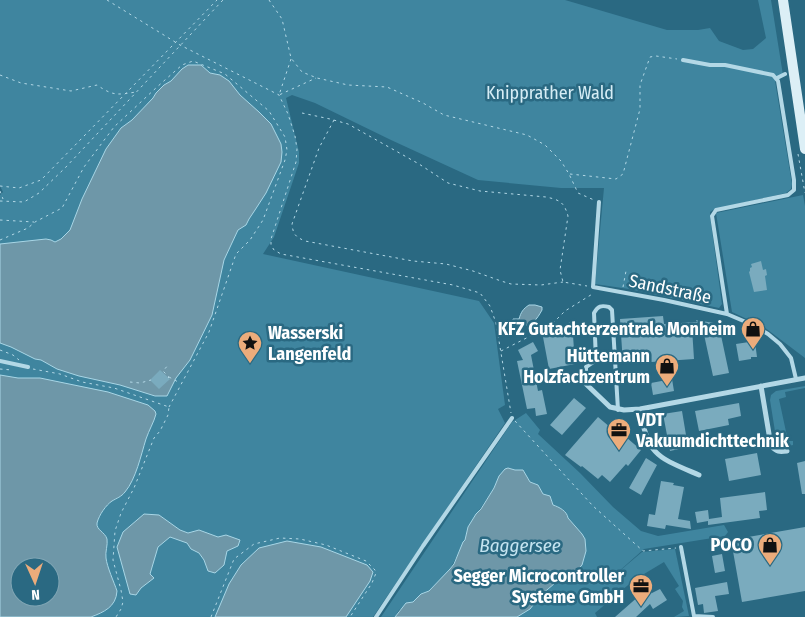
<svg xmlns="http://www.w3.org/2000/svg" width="805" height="617" font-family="'Fira Sans Condensed',sans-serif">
<rect width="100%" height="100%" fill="#2a6982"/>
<path fill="#3f859f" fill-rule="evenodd" d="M0,0H565L667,30H698L710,28L719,41L743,50L753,49L766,38L758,0H771L783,75L775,81L792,184L791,189L786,193L713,210L710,212V216L722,304L719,308L629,289L595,284L604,188H561L478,180L391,140L315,103L292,95L286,98L299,152V163L274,237L263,254L479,301L494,323L505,405L498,409L505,423L373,617H0V195L3,192L0,186ZM20,567H50V597H20Z
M803,195L805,206V358L764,327L732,312L716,213Z
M805,386V388L785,392L786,397L779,399L788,441H793V445C788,446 781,449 777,444L770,400L771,395L776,391Z
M526,413L540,430L538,434L580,473L613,507L641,531L658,536L724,525L728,532L725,536L644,549L609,580L642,552L675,549L689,616L674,617L684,611L682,607L683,601L675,589L679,586L664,562L634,580L595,613L597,617H517L530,609L541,595L561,578L571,577L582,565V534L568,518C567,511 559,507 553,505L550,496L543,494L538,485L530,482L523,470L499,476L494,488L468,527L465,541L450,569L429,591L421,594L413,602L399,610L395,617H381L512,422Z"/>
<path fill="#6e97a8" stroke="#a8d6e6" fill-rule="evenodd" d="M188,65H201L210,73L220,75L229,81L240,95L259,112L271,124L281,144L282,152L281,162L266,193L255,210L249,219L246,225L238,230L224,260L212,315L190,360L176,378L167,396H155L120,385L79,376L57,369L41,360L35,359L11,347L0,343V244L46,239L51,240L55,242L61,239L70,230L82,199L106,149L121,128L132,120L153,98L156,93L164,85L171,81L182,69Z
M529,305H535L542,307V310C537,319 532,327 520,325L519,326V331C514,328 512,325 513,319H519C521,312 523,309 529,305Z
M0,375L18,378H40L108,392L148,405L155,411L156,414C154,422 149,430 146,439C141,455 136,479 125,492C121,497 117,498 112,501C106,505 99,515 97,523C96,530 105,532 107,539C108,545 105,552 106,558C107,567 114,582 117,591C116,607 104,612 91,617H0ZM20,567H50V597H20Z
M508,468L515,470H523L530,482L538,485L543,494L550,496L553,505C559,507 567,511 568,518L582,534L585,539L586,551L582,565L571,577L561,578L541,595L530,609L517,617H395L406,603L413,602L421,594L429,591L450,569L454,564L463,542L465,540L468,527L476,514L481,509L494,488L499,476L505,469Z
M144,514L159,515L180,530L188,533L199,530L218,537L226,535L240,540L238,546L227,551L224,565L215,573L208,571L204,560L199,553L191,549L187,543L170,537L158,547L150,574L154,578L141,588L136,595L130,594L117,547L123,532Z
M287,541L321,547L367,565L373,572L370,581L346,617H215L229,584L241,565L259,548Z"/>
<path fill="#7aabbe" d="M761,261L763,270L766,269L767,275L765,276L767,290L754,292L749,272L750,271V268L752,267L751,264Z
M663,316L664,324L697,322L696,320L714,323L692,328L694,359L623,364L620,319Z
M572,321L575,364L549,369L543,337Z
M719,326L729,373L713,376L703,330Z
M533,342L538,351L531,355L538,391L542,390L547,414L536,416L535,408L527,409L517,361L523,360L518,350Z
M749,342V343L755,342L757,357H751V359L739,361L736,344Z
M160,370L170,379L159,389L150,380Z
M672,379L674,391L653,395L651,383Z
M574,398L586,408L562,435L550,425Z
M739,403L741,416L728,419L729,425L699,431L695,411Z
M682,411L688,447L670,451L663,414Z
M598,417L617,433L619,431L641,450L628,466L626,464L610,482L602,475L598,479L582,466L581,467L565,455Z
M757,453L761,475L729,481L725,459Z
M646,458L657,465L641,495L629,488Z
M805,461V494H802L797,463Z
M661,481L674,483L673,485L684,487L678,519L690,521L691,529L666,525L665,529L647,526L649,514L655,515Z
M765,492L767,510L759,511L760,518L708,525V521L697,523L695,512L708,510L709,519L722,517L720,498Z
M805,527V591L742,602L731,540Z
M722,554L725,571L715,573L712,556Z
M727,582L729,594L715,596L718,611L704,613L703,604L698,605L695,588Z
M648,588L652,593L660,589L667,600L653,609L650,604L636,617H615Z"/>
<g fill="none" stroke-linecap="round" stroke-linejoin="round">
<path stroke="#b3d8e6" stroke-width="1" stroke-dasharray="2.5 4" stroke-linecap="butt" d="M107,0L180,45L279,95L288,114L295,136L297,149L296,162L271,239V245L274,250L281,254L453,285L480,293L490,306L496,323L511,413
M269,0L282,19L291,58L302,72L317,78L348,85L387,87L423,103L444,115L527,135L545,145L561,161L569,174L578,193L594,200
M291,59L279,95L316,78
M0,75L21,83L71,91L97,85C113,96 117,95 136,92
M302,113L330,119L348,124L419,164L448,183L480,191L546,197C560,200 564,202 568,216L560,270L563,282L587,286
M334,120L319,148L292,224C293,235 296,237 305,241L413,261L446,264L473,271L501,281L511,284L541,285L563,282
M798,154L805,193
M570,174L616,179L623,174L640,109V85L650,57L656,56L677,59
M0,186L19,188L41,180L217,0
M0,191L3,199
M0,201L24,202L39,193L65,168L223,0
M0,220L34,222
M0,240L28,228L35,222L62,208L84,167L114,127L157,87L182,65L193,61L225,74L269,111L285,137L287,150L285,160L263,220L250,240L236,254L209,332L169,407
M623,287L626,271
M0,350L13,355L19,360
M501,351L546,328L553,323L565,311L594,293
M0,369L12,370
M33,369L60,374L82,382L114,388L169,407L168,415L160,431L154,438L134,488L121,513L115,531L113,560L121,590L123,602L121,609L116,617
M169,377L180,383
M168,378L169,377L163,371L169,364
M130,382L140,383L151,380
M515,421L593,506L643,551L676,548
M211,617L234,559L254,544L280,538L300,539L326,545L366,561L375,570L376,573L372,583L350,617"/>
<path stroke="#b3d8e6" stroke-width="4" d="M683,60L710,65H725L773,75L778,81L794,180V190L788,195L716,210L712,216L727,314
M777,78L785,74
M599,202L593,287L664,300L727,314L753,325L768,334L780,344L791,358L796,379
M0,361L28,367
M586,384V367L596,360L594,313C598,306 601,305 609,307L612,310L618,410
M681,547L694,616L713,617
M376,617L423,546L512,418"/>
<path stroke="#b3d8e6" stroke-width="5" d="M586,384L610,407L624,410L640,409L805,378
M761,386L771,446C777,452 779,452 787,451
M640,409C648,456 657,457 699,475"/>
<path stroke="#dceff6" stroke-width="10" d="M783,0L805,149"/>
</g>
<defs>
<g id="shop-pin" transform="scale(1.25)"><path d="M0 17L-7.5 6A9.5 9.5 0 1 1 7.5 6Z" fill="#ecac7b" stroke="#2a6982"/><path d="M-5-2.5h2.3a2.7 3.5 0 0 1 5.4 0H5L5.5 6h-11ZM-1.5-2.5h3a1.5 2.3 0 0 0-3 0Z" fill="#111"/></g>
<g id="sight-pin" transform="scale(1.25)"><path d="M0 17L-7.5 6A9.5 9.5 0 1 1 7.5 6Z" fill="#ecac7b" stroke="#2a6982"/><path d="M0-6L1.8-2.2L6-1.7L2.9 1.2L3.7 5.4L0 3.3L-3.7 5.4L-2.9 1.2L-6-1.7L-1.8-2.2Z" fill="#111"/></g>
<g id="office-pin" transform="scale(1.25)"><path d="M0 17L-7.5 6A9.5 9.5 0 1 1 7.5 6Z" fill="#ecac7b" stroke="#2a6982"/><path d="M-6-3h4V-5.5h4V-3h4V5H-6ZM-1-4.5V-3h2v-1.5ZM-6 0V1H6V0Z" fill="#111"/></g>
</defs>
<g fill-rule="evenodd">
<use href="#shop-pin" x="753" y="329"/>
<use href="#sight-pin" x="250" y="343"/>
<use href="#shop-pin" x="667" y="366"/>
<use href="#office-pin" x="619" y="430"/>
<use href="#shop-pin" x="770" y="545"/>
<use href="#office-pin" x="641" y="586"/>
</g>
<g text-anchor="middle" stroke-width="5" stroke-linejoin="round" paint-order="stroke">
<g font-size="18" fill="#d6edf5" stroke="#2a6982">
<text x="550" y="99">Knipprather Wald</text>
</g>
<g font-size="18" fill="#fff" stroke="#2a6982">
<text transform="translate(670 289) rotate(12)" y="6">Sandstraße</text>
</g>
<g font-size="18" font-weight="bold" fill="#fff" stroke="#2a6982" text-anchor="end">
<text x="736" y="335">KFZ Gutachterzentrale Monheim</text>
<text x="268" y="339" text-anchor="start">Wasserski<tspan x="268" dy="21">Langenfeld</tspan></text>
<text x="650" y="362">Hüttemann<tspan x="650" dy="21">Holzfachzentrum</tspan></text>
<text x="636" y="426" text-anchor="start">VDT<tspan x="636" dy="21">Vakuumdichttechnik</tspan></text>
<text x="752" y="551">POCO</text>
<text x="624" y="582">Segger Microcontroller<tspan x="624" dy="21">Systeme GmbH</tspan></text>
</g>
<g font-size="19" font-style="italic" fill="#c5e4f0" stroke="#2a6982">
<text x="520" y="552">Baggersee</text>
</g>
</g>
<g transform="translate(35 582) rotate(177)"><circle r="24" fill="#2a6982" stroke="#7fa5b4"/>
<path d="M0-4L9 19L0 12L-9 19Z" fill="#ecac7b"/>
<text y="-8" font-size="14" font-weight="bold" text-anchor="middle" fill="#ffffff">N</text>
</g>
</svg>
